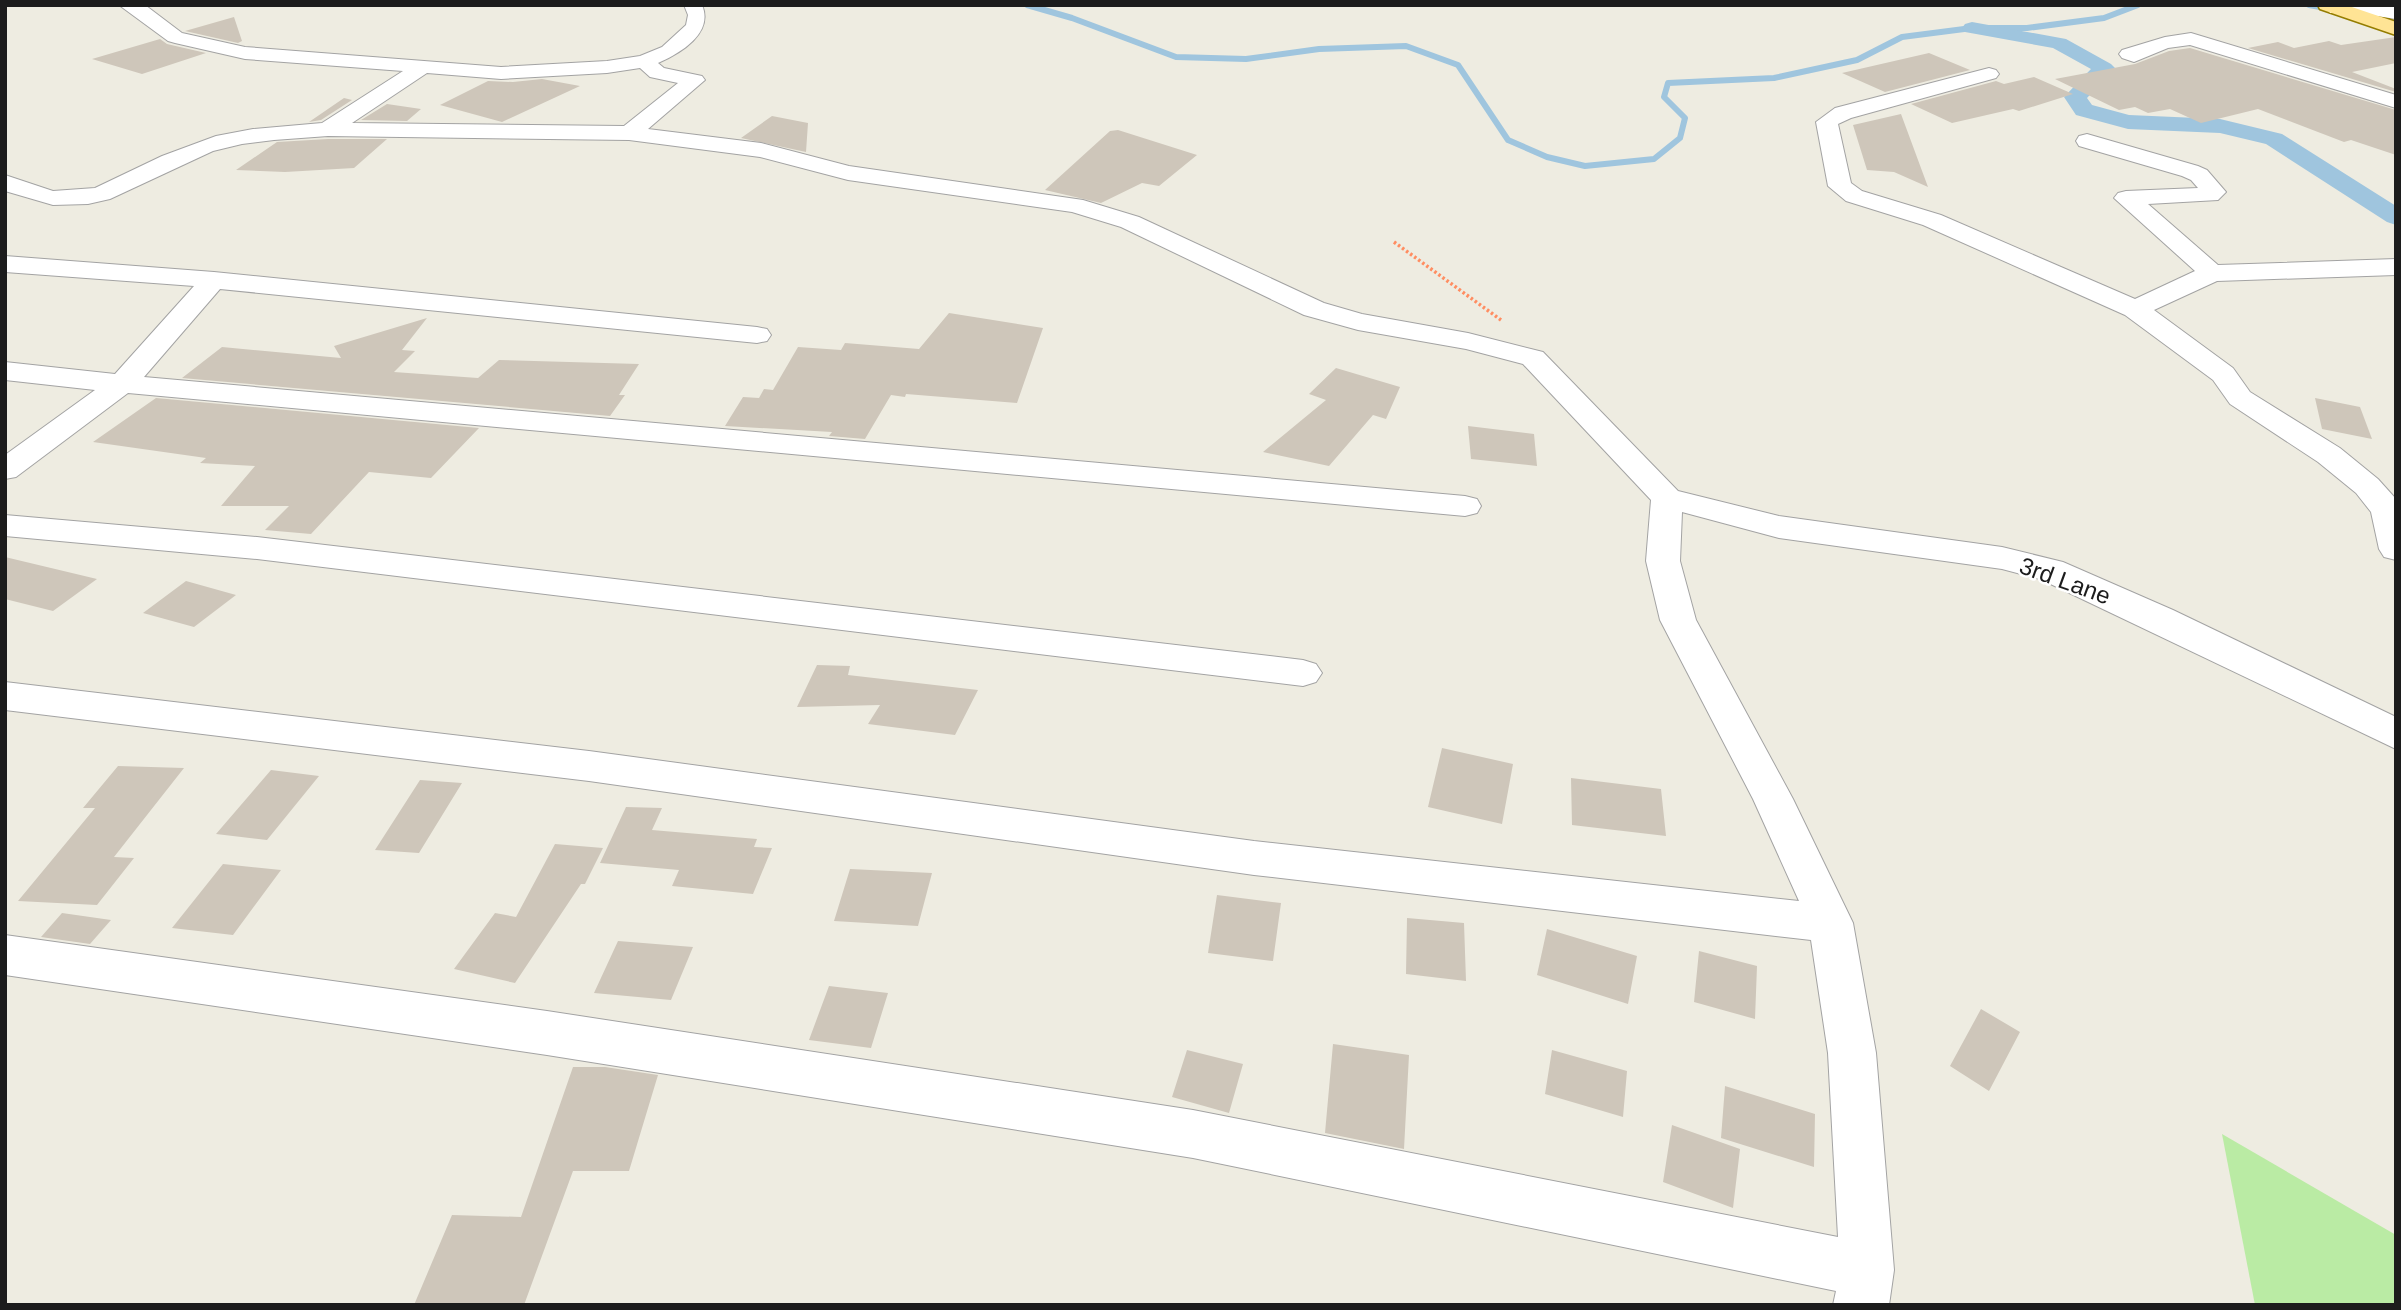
<svg xmlns="http://www.w3.org/2000/svg" width="2401" height="1310" font-family="Helvetica,sans-serif">
<rect width="100%" height="100%" fill="#eeece1"/>
<path fill="#baeba4" d="M2222,1134L2396,1235V1305H2255Z"/>
<g fill="none" stroke-linecap="round" stroke-linejoin="round">
<path stroke="#9fc5de" stroke-width="6" d="M1027,5L1072,18L1176,57L1246,59L1319,49L1406,46L1458,65L1508,140L1547,157L1585,166L1654,159L1680,138L1685,118L1664,97L1668,83L1774,78L1857,60L1902,37L1972,28H2027L2104,18L2138,5
M2309,5L2331,9"/>
<path fill="#9fc5de" fill-rule="evenodd" d="M1972,22L2066,39L2111,64L2115,68L2111,72L2087,98L2092,105L2129,115L2220,119L2282,134L2396,206V225L2387,222L2266,144L2220,133L2128,129L2076,115L2064,97L2091,69L2053,48L1965,32L1962,28L1965,24Z"/>
</g>
<path fill="#cec6ba" d="M234,17L242,41L238,43L185,31Z
M2396,37V63L2352,72L2396,89V92L2248,48L2278,42L2294,48L2329,41L2341,45Z
M160,39L167,44L206,53L142,74L92,59Z
M2190,48L2396,110V155L2351,140L2344,142L2258,109L2201,123L2170,109L2148,113L2135,107L2119,110L2055,79L2135,64L2169,51Z
M1929,53L1970,70L1885,92L1842,73Z
M2034,77L2073,94L2019,111L2013,109L1952,123L1911,104L1996,81L2004,84Z
M542,79L580,86L502,122L440,105L488,81L513,82Z
M344,98L352,100L321,120L309,122Z
M387,104L421,109L407,121L361,120Z
M1901,114L1928,187L1894,172L1867,170L1853,125Z
M772,116L808,123L806,152L741,138Z
M1118,130L1197,155L1159,186L1142,183L1101,203L1045,190L1110,131Z
M328,139H387L354,168L285,172L236,170L277,142Z
M949,313L1043,328L1017,403L906,394L905,397L891,395L865,439L829,436L832,432L725,426L743,397L759,398L764,389L773,390L798,347L841,350L845,343L919,349Z
M427,318L402,350L415,351L394,372L478,378L499,360L639,364L619,395H625L610,416L182,378L222,347L341,358L334,346Z
M1336,368L1400,387L1386,419L1373,415L1329,466L1263,452L1326,400L1309,394Z
M156,398L479,428L431,478L369,472L311,534L265,530L289,506H221L255,466L200,463L206,458L93,442Z
M2315,398L2360,407L2372,439L2322,429Z
M1468,426L1534,434L1537,466L1471,459Z
M5,557L97,579L53,611L5,599Z
M186,581L236,595L194,627L143,613Z
M817,665L850,666L848,675L978,690L955,735L868,724L880,705L797,707Z
M1442,748L1513,764L1502,824L1428,807Z
M118,766L184,768L114,857L134,858L97,905L18,901L95,808H83Z
M271,770L319,776L267,840L216,834Z
M1571,778L1661,789L1666,836L1572,825Z
M420,780L462,783L419,853L375,850Z
M626,807L662,808L652,830L757,839L754,847L772,848L753,894L672,886L679,870L600,863Z
M555,844L603,848L585,884H581L515,983L454,969L495,913L516,917Z
M223,864L281,870L233,935L172,928Z
M850,869L932,873L918,926L834,921Z
M1217,895L1281,903L1273,961L1208,953Z
M62,913L111,920L90,944L41,937Z
M1407,918L1464,923L1466,981L1406,974Z
M1547,929L1637,956L1628,1004L1537,975Z
M618,941L693,947L671,1000L594,993Z
M1699,951L1757,966L1755,1019L1694,1002Z
M829,986L888,993L871,1048L809,1040Z
M1981,1009L2020,1032L1989,1091L1950,1066Z
M1333,1044L1409,1055L1404,1149L1325,1133Z
M1187,1050L1243,1064L1229,1113L1172,1097Z
M1552,1050L1627,1071L1623,1117L1545,1094Z
M573,1067H605L658,1075L629,1171H573L524,1305H414L452,1215L521,1217Z
M1725,1086L1815,1114L1814,1167L1721,1138Z
M1672,1125L1740,1149L1733,1208L1663,1182Z"/>
<g fill="none" stroke-linecap="round" stroke-linejoin="round">
<g stroke="#a3a3a3" stroke-width="2">
<path id="minor" d="M119,5H145L182,33L245,47L501,67L607,61L640,56L662,47L686,25L688,15L684,5H702C714,33 681,53 658,63L664,68L702,76L705,80L648,129L761,143L849,166L1083,200L1139,217L1324,303L1362,314L1468,333L1543,352L1678,491L1779,516L2002,547L2063,562L2173,610L2396,717V749L2040,579L2002,569L1779,538L1682,512L1680,561L1696,620L1793,799L1853,923L1876,1053L1894,1270L1889,1305H1833L1836,1291L1193,1158L547,1055L5,975V935L547,1011L1193,1110L1838,1237L1828,1053L1811,940L1254,875L589,781L5,710V682L589,751L1254,841L1799,901L1753,799L1660,620L1646,561L1651,500L1523,364L1466,349L1358,330L1304,315L1121,227L1072,212L848,180L760,157L629,140L328,136L274,140L242,144L213,151L110,199L88,204L53,205L5,191V175L53,191L95,188L162,156L216,136L253,129L322,123L403,71L245,59L175,43L168,41ZM640,68L650,77L678,83L624,126L352,123L427,73L501,79L607,73Z
M2330,5L2396,7V19L2351,12L2330,13L2328,9Z
M2191,33L2396,95V108L2190,45L2168,48L2134,62L2122,58L2119,54L2122,50L2165,37Z
M1989,68L1996,70L1999,74L1996,78L1851,118L1838,124L1851,183L1862,191L1941,215L2135,299L2195,271L2114,198L2118,193L2126,191L2198,188L2191,180L2182,176L2079,146L2076,141L2079,136L2087,134L2198,166L2207,170L2226,192L2218,200L2148,204L2218,265L2396,259V275L2217,281L2154,310L2233,368L2250,392L2340,448L2378,479L2396,499V560L2384,557L2379,549L2371,512L2356,493L2318,462L2230,404L2213,380L2125,315L1923,225L1846,201L1828,186L1816,122L1835,108Z
M5,256L214,272L757,327L767,329L771,335L767,341L757,343L220,289L144,377L1465,496L1477,499L1481,506L1477,513L1465,516L128,393L16,477L5,479V455L95,390L5,380V362L115,374L194,286L5,272Z
M5,515L257,537L1303,660L1316,664L1322,673L1316,682L1303,686L257,559L5,536Z"/>
</g>
<g stroke="#947d00" stroke-width="3">
<path id="primary" d="M2318,5H2346L2396,22V35L2320,9Z"/>
</g>
<path stroke="#ff8d61" stroke-width="3.5" stroke-dasharray="2.5 2.5" stroke-linecap="butt" d="M1394,242L1501,320"/>
<use href="#minor" fill="#fff" fill-rule="evenodd"/>
<use href="#primary" fill="#ffe495" fill-rule="evenodd"/>
</g>
<g text-anchor="middle" stroke-width="5" stroke-linejoin="round" paint-order="stroke">
<g font-size="24" fill="#1c1c1c" stroke="#fff">
<text transform="translate(2065 581) rotate(20)" y="8">3rd Lane</text>
</g>
</g>
<rect width="2401" height="1310" fill="none" stroke="#1c1c1c" stroke-width="14"/>
</svg>
